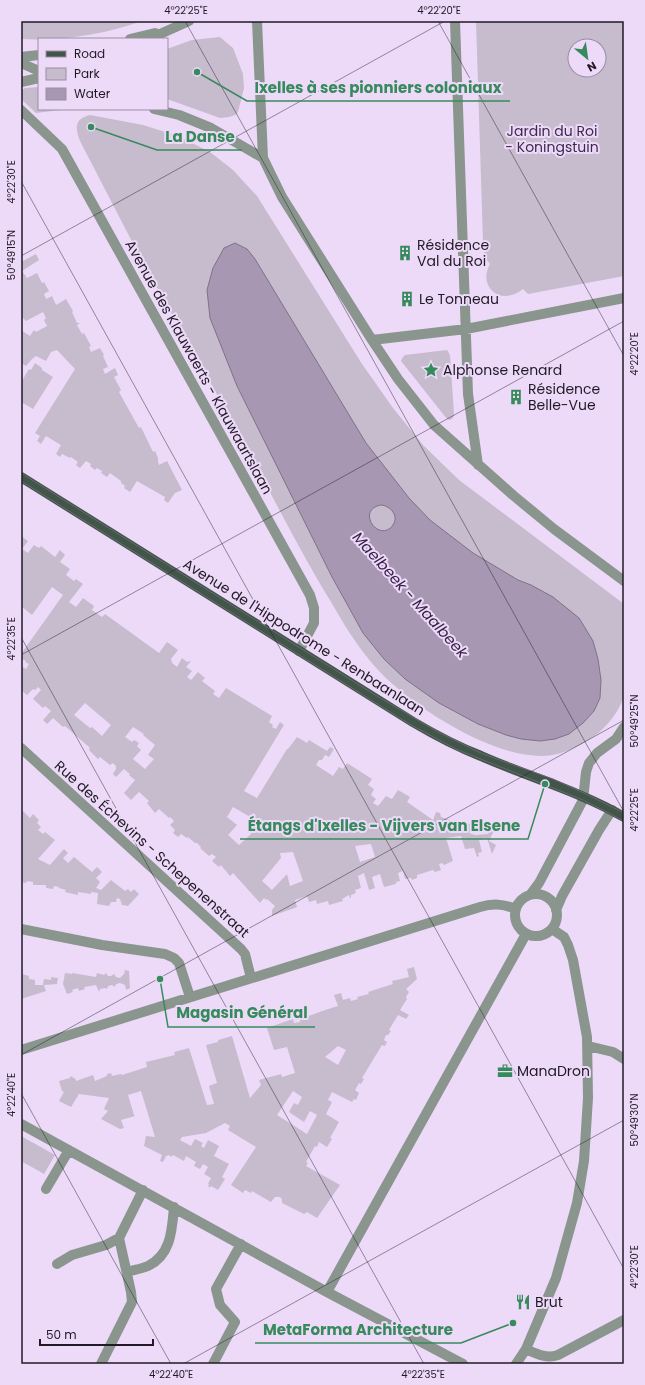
<svg xmlns="http://www.w3.org/2000/svg" width="645" height="1385" font-family="Poppins,sans-serif">
<rect width="100%" height="100%" fill="#eddaf9"/>
<path fill="#c7bbce" fill-rule="evenodd" d="M21,21H142C103,35 61,41 21,39Z
M476,21H624V276L528,294L523,289C501,307 477,287 490,264L485,258L483,242ZM575,46H599V70H575Z
M220,37L233,48L243,74L244,88L238,112L235,115L229,117L220,118L167,99V49L192,40Z
M39,87V109H61L60,110L36,113L22,100L21,97L22,90L25,88Z
M90,115L143,125L178,136L210,152L233,170L257,196L362,364L393,408L423,445L459,480L624,604C624,628 624,651 624,674C624,682 626,692 623,699C612,727 588,744 561,753C509,770 415,709 380,672C362,653 347,630 334,607C305,560 280,511 254,462C221,400 186,340 152,279C127,233 104,187 80,141C75,128 74,119 90,115Z
M36,254L39,260L22,271L27,278L37,273L42,283L44,282L49,291L44,294L46,299L52,296L56,305L66,299L73,311L72,312L77,323H80L77,325L82,334L84,333L91,346L89,347L91,352L100,348L104,355L103,356L108,367L103,369L105,374L115,368L118,375L114,377L121,390L119,392L139,428L141,427L153,452L155,451L158,458V462L159,465L167,461L182,490L175,493L168,503L164,500L165,497L137,481L130,492L124,488L125,486L121,483V481L110,473L107,477L101,473L102,471L97,468L95,470L90,466L91,464L86,461L80,468L76,465L78,462L71,457L70,458L62,454L60,457L56,454L61,445L46,436L41,444L37,441L40,436L35,433L75,369L57,350L51,352L46,361L36,356L32,359L26,366L21,363V330L30,336L34,330L36,332L47,326L44,320L46,318L43,312L26,321L23,318L21,321V262Z
M447,350L450,355L454,414L453,418L450,420L447,419L401,361L403,357L405,355Z
M35,363L42,368V370L53,377L33,409L21,402V378L23,379L29,369L31,370Z
M21,536L28,541L22,549L28,553L34,545L39,548L41,546L55,557L60,550L65,555L60,562L70,569L66,575L74,581L76,579L83,584L69,602L76,607L83,598L94,606L92,610L102,617L105,614L159,653L167,642L178,650L171,659L172,663L177,667L182,658L187,662L191,661L186,667L192,671L187,677L191,680L198,672L205,678L202,681L215,691L213,694L219,698L226,688L272,716L269,722L273,725L272,727L276,729L280,722L284,725L244,791L257,798L287,749H288L297,737L307,743L309,740L327,751L330,747L334,749L329,757L325,755L322,760H319L316,765L333,776L339,767L343,769L347,763L372,779L368,785L374,789L371,795L376,799L373,803L378,806L386,796L392,799L398,790L410,797L407,802L433,820L436,812L440,813L441,817L458,823L461,821L472,825L469,833L475,835L488,834L491,824L496,826L489,841L496,845L492,854L487,838L479,840L482,852L478,853L479,856L477,857L474,848L465,849L461,836L446,838L453,861L444,865L442,863L439,864L441,870L435,872L433,870L417,875V878L412,880L411,878L405,879L403,871L398,873L400,881L396,882V884L384,887L380,874L372,877L375,888L369,890L364,873L358,876L361,888L355,890L356,893L351,895V898H350L349,895L342,899L343,901L329,905L328,901L317,904L316,900L309,902L307,896L295,900L297,907L272,916V910L275,906L267,899L266,900L264,898L260,903L233,873L230,876L221,865L219,867L212,861L216,857L212,854L209,856L200,848L201,847L197,843H195L188,837L187,838L181,834L178,837L173,833L175,830L170,825L174,821L170,817L169,818L159,809L155,813L147,803L149,801L139,792L131,800L124,793L135,780L129,775L130,774L124,769L116,777L113,774L116,769V766L113,763L110,765L100,757L98,759L89,750L90,748L65,726L63,727L53,718L47,724L43,720L51,711L45,706L43,708L33,699L41,690L38,687L35,690L33,689L27,695L21,690V666L26,669L29,664L25,662L26,661L22,659H21V654L63,595L52,587L32,615L21,606ZM85,703L111,725L102,736L92,727L90,728L74,715ZM133,727L144,734L143,735L155,745L148,755L154,759L145,769L133,759L141,750L137,746L139,743L134,740L132,742L125,737ZM233,807L259,822L250,835L239,845L228,835L237,825L227,817ZM371,844L375,857L360,862L355,846ZM293,852L303,881L290,886L287,874L272,890L262,881L281,858L280,853Z
M21,809L30,818L33,814L39,820L37,823L41,827L38,830L43,834L45,832L55,840L38,859L50,865L64,849L68,853L63,858L68,863L74,857L92,872L97,867L102,872L96,878L100,882L96,888L101,890L111,880L125,891L128,889L131,892L134,889L139,894L128,906L122,905L120,899L117,898L116,902H111L109,906L97,904L98,893L91,892V894L78,892V895L65,892L66,890L59,888V887L54,886L53,889L46,888V885H33V882L27,881L26,883L21,882Z
M414,967L417,979L406,989L409,992L406,997L407,999L400,1010L409,1015L406,1019L398,1015L389,1030L391,1031L388,1035H386L384,1040L387,1042L385,1046L382,1045L362,1078L364,1079L361,1084L359,1083L355,1090L359,1093L356,1100L354,1099L352,1102L332,1092L328,1100L332,1102L326,1114L339,1122L330,1138L332,1139L327,1147L319,1142L317,1147L315,1146L306,1162L308,1163L306,1166L340,1185L317,1218L307,1212L304,1214L282,1203V1199L280,1197H275L271,1202L252,1191L251,1193L245,1190L243,1193L231,1185L256,1147L228,1130L230,1126L225,1123L206,1133L182,1137L180,1140L191,1146L195,1139L203,1143L201,1146L204,1148L208,1140L219,1146L214,1156L229,1164L222,1177L225,1179L218,1190L211,1186L210,1188L208,1186L209,1184H208L211,1178L204,1174L208,1167L203,1164L200,1169L194,1166L196,1162L186,1156L184,1161L173,1155L171,1157L169,1155L166,1156L163,1162L160,1161L162,1155L144,1146L146,1136L155,1137L141,1091L128,1095L134,1115L135,1116L121,1120L124,1128L120,1129L101,1119L108,1111L104,1109L109,1098L79,1094L71,1107L59,1101L64,1092L62,1091L59,1081L70,1078V1077L72,1076L73,1078H75L76,1081L93,1075L95,1081L107,1076V1074L111,1073L112,1076L121,1074L122,1075L147,1067L146,1062L175,1055L174,1052L189,1048L207,1105L214,1104L209,1086L217,1083L206,1045L218,1042V1040L232,1036L250,1098L261,1085L259,1080L281,1074L282,1077L295,1073L287,1047L274,1050L267,1028L293,1019L294,1023L300,1022V1019C313,1015 323,1010 338,1006L334,995L341,993L343,1000L350,998L351,1001L358,999L357,997L369,994L368,992L393,984L392,981L409,977L407,969ZM338,1046L346,1050L338,1065L325,1057ZM293,1091L302,1097L298,1105L294,1103L289,1112L304,1122L310,1111L317,1115L307,1134L277,1115Z
M125,970L129,971L130,988L126,990L125,985L120,983L116,984L115,987L112,985L108,986L107,989L105,988L100,989L99,992L96,985L84,987L85,989L79,991L78,988L72,990L73,992L67,994L63,984L65,973L72,974V973L96,977L97,973L104,975L106,973L108,976H111L114,974L116,977L120,978L124,974Z
M22,974L29,976V979L35,980V985H43L44,979L51,980V977L58,978L57,984L44,985L46,991L21,999Z
M21,1136L55,1155L44,1174L21,1161Z"/>
<path fill="#a797b2" stroke="#7f7288" fill-rule="evenodd" d="M235,243L247,249L255,259L366,443L409,498L430,520L473,553L518,580L531,585L553,597L579,618L593,641L598,659L601,680L600,698L594,711L583,723L569,734L555,739L540,741L521,739L506,735L478,724L439,703L405,679L384,659L363,633L332,577L237,386L210,318L207,290L213,268L224,248ZM381,505C391,506 399,516 393,525C379,544 355,510 381,505Z"/>
<g fill="none" stroke-linecap="round" stroke-linejoin="round">
<path stroke="#89958d" stroke-width="10" d="M257,21L263,158L282,197L372,340L398,379L434,425L514,496L554,529L624,581
M455,21L468,394L478,465
M130,39L155,33
M149,39L189,21
M21,57L39,55
M21,63L39,71
M21,82L39,78
M154,109L179,115L211,128L263,158
M21,110L62,149L310,595L314,608V623L299,651
M372,340L466,329L624,298
M21,748L241,949L245,954L251,978
M515 915a21 21 0 1 1 42 0a21 21 0 1 1-42 0Z
M530,895L539,883L583,800L586,772L589,763L597,753L616,739L624,727
M556,910L562,896L599,830L612,810
M21,929L102,945L165,954L174,958L179,963L190,997
M588,1046L613,1052L624,1059
M21,1050L480,907C493,903 503,904 516,909
M21,1124L327,1292L463,1364
M46,1189L69,1150
M57,1264L72,1255L106,1245L119,1238L143,1190
M127,1272C133,1270 141,1269 148,1266C171,1255 172,1230 174,1207
M327,1292L526,934
M526,1349C537,1354 546,1359 558,1355L624,1320
M101,1364L132,1302L131,1292L119,1238
M213,1364L235,1322L220,1305L216,1289L241,1244
M516,1364L526,1349L556,1278L577,1203L584,1161L588,1098L587,1037L573,960L568,945L564,937L552,929"/>
<path stroke="#405648" stroke-width="10" d="M21,477L413,722C435,735 458,747 481,756C529,777 579,791 624,817"/>
<path stroke="#6f6476" stroke-width="1" d="M21,473L372,693L438,732L483,754L553,779L584,793L624,813
M21,481L411,725L458,750L583,800L624,821"/>
</g>
<path fill="none" stroke="#211a25" stroke-width="1" stroke-opacity="0.45" d="M185,21L624,812M438,21L624,356M21,181L624,1269M21,256L445,21M21,637L424,1364M21,655L624,321M21,1055L624,720M21,1093L171,1364M183,1364L624,1120"/>
<defs>
<g id="building-bare" transform="scale(1.2)"><path d="M-4-6H4V6H1V3H-1V6H-4ZM-2.5-4.3h1.7v1.8h-1.7ZM.8-4.3h1.7v1.8H.8ZM-2.5-1h1.7V.8h-1.7ZM.8-1h1.7V.8H.8Z" fill="#378a5c" stroke="#eddaf9" stroke-width="2.5" paint-order="stroke"/></g>
<g id="sight-bare" transform="scale(1.2)"><path d="M0-6L1.8-2.2L6-1.7L2.9 1.2L3.7 5.4L0 3.3L-3.7 5.4L-2.9 1.2L-6-1.7L-1.8-2.2Z" fill="#378a5c" stroke="#eddaf9" stroke-width="2.5" paint-order="stroke"/></g>
<g id="office-bare" transform="scale(1.2)"><path d="M-6-3h4V-5.5h4V-3h4V5H-6ZM-1-4.5V-3h2v-1.5ZM-6 0V1H6V0Z" fill="#378a5c" stroke="#eddaf9" stroke-width="2.5" paint-order="stroke"/></g>
<g id="restaurant-bare" transform="scale(1.2)"><path d="M-5-6h1v4h1v-4h1v4h1v-4h1v5L-1.5 .5V6h-2V.5L-5-1ZM5-6V6H3V1.5H1.5Q1.5-4 5-6Z" fill="#378a5c" stroke="#eddaf9" stroke-width="2.5" paint-order="stroke"/></g>
</defs>
<g fill-rule="evenodd">
<use href="#building-bare" x="405" y="253"/>
<use href="#building-bare" x="407" y="299"/>
<use href="#sight-bare" x="431" y="370"/>
<use href="#building-bare" x="516" y="397"/>
<use href="#office-bare" x="505" y="1071"/>
<use href="#restaurant-bare" x="523" y="1302"/>
</g>
<g text-anchor="middle" stroke-width="4" stroke-linejoin="round" paint-order="stroke">
<g font-size="14" fill="#3f274e" stroke="#eddaf9">
<text x="552" y="136">Jardin du Roi<tspan x="552" dy="16">- Koningstuin</tspan></text>
</g>
<g font-size="14" fill="#211a25" stroke="#eddaf9" text-anchor="start">
<text x="417" y="250">Résidence<tspan x="417" dy="16">Val du Roi</tspan></text>
<text x="419" y="304">Le Tonneau</text>
<text x="443" y="375">Alphonse Renard</text>
<text x="528" y="394">Résidence<tspan x="528" dy="16">Belle-Vue</tspan></text>
<text x="517" y="1076">ManaDron</text>
<text x="535" y="1307">Brut</text>
</g>
<g font-size="14" fill="#211a25" stroke="#eddaf9">
<text transform="translate(199 367) rotate(61)" y="5">Avenue des Klauwaerts - Klauwaartslaan</text>
<text transform="translate(304 637) rotate(32)" y="5">Avenue de l'Hippodrome - Renbaanlaan</text>
<text transform="translate(152 849) rotate(42)" y="5">Rue des Échevins - Schepenenstraat</text>
</g>
<g font-size="15" font-style="italic" fill="#382046" stroke="#eddaf9">
<text transform="translate(410 595) rotate(48)" y="5">Maelbeek - Maalbeek</text>
</g>
</g>
<path fill="none" stroke="#378a5c" stroke-width="1.5" d="M197 72L247 101H510M91 127L157 150H242M545 784L528 839H240M160 979L168 1027H315M513 1323L461 1343H255"/>
<g fill="#378a5c" stroke="#eddaf9" stroke-width="1.5">
<circle cx="197" cy="72" r="4"/>
<circle cx="91" cy="127" r="4"/>
<circle cx="545" cy="784" r="4"/>
<circle cx="160" cy="979" r="4"/>
<circle cx="513" cy="1323" r="4"/>
</g>
<g font-size="15" text-anchor="middle" font-weight="bold" fill="#378a5c" stroke="#eddaf9" stroke-width="4" stroke-linejoin="round" paint-order="stroke">
<text x="378" y="93">Ixelles à ses pionniers coloniaux</text>
<text x="200" y="142">La Danse</text>
<text x="384" y="831">Étangs d'Ixelles - Vijvers van Elsene</text>
<text x="242" y="1018">Magasin Général</text>
<text x="358" y="1335">MetaForma Architecture</text>
</g>
<rect width="645" height="1385" fill="none" stroke="#eddaf9" stroke-width="44"/>
<rect x="38" y="38" width="130" height="72" fill="#eddaf9" stroke="#9b8da4"/>
<rect x="46" y="51" width="20" height="6" fill="#405648" stroke="#9b8da4"/>
<text x="74" y="58" font-size="12" fill="#211a25">Road</text>
<rect x="46" y="68" width="20" height="12" fill="#c7bbce" stroke="#9b8da4"/>
<text x="74" y="78" font-size="12" fill="#211a25">Park</text>
<rect x="46" y="88" width="20" height="12" fill="#a797b2" stroke="#9b8da4"/>
<text x="74" y="98" font-size="12" fill="#211a25">Water</text>
<g transform="translate(587 58) rotate(151)"><circle r="19" fill="#eddaf9" stroke="#9b8da4"/>
<path d="M0-3L7 15L0 10L-7 15Z" fill="#378a5c"/>
<text y="-6" font-size="11" font-weight="bold" text-anchor="middle" fill="#211a25">N</text>
</g>
<path d="M40 1339v6h113v-6" fill="none" stroke="#211a25" stroke-width="2"/>
<text x="46" y="1339" font-size="12" fill="#211a25" stroke="#eddaf9" stroke-width="3" paint-order="stroke">50 m</text>
<rect x="22" y="22" width="601" height="1341" fill="none" stroke="#211a25" stroke-width="1.5"/>
<g font-size="10" text-anchor="middle" fill="#211a25">
<text x="186" y="14">4°22'25"E</text>
<text x="439" y="14">4°22'20"E</text>
<text transform="translate(11 182) rotate(-90)" y="4">4°22'30"E</text>
<text transform="translate(11 255) rotate(-90)" y="4">50°49'15"N</text>
<text transform="translate(634 354) rotate(-90)" y="4">4°22'20"E</text>
<text transform="translate(11 639) rotate(-90)" y="4">4°22'35"E</text>
<text transform="translate(634 721) rotate(-90)" y="4">50°49'25"N</text>
<text transform="translate(634 810) rotate(-90)" y="4">4°22'25"E</text>
<text transform="translate(11 1095) rotate(-90)" y="4">4°22'40"E</text>
<text transform="translate(634 1120) rotate(-90)" y="4">50°49'30"N</text>
<text transform="translate(634 1267) rotate(-90)" y="4">4°22'30"E</text>
<text x="171" y="1378">4°22'40"E</text>
<text x="423" y="1378">4°22'35"E</text>
</g>
</svg>
